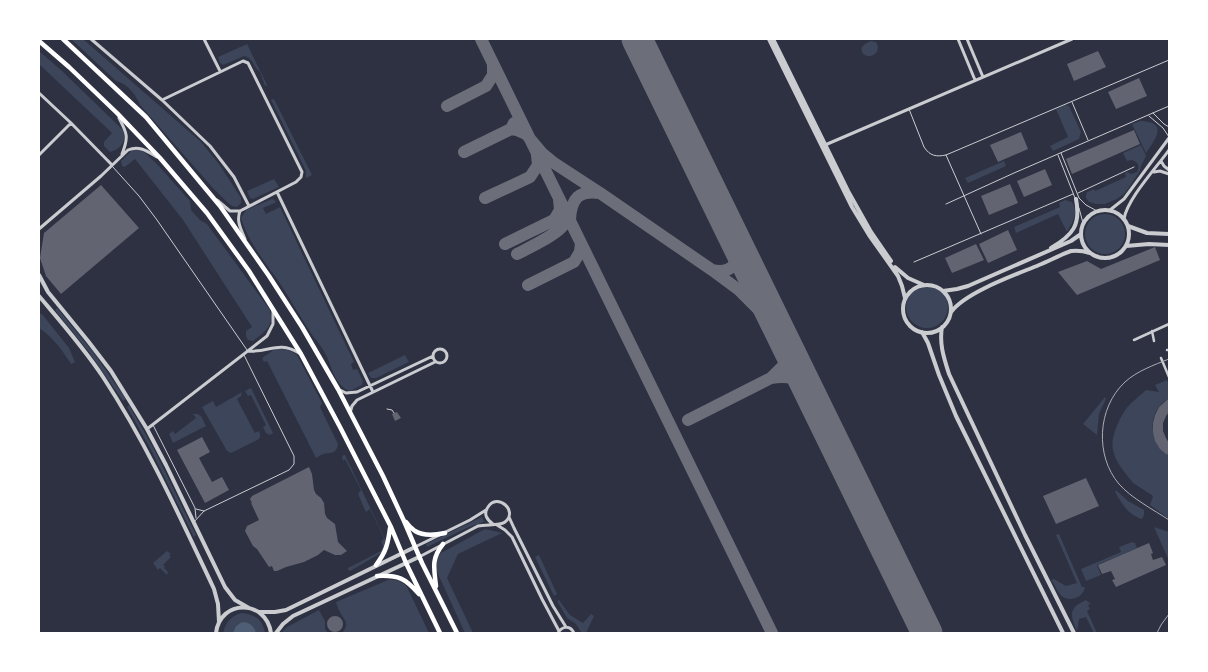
<svg xmlns="http://www.w3.org/2000/svg" width="1208" height="672" font-family="'Varela Round',sans-serif">
<rect width="100%" height="100%" fill="#2d3142"/>
<path fill="#3c4559" d="M71,39H83L201,142L219,164L241,198V203L237,207L232,206L227,202L212,187L140,105C136,95 128,84 116,81Z
M870,41L876,42C881,50 875,57 867,56C862,55 860,49 863,46C864,44 869,42 870,41Z
M247,44L267,85L265,86L260,72C253,68 254,58 244,56L223,65L220,63L218,57Z
M39,51L62,71L122,129C128,139 121,150 110,152L104,146V142L112,133L39,64Z
M274,99L312,175L306,178V171L271,100Z
M1065,105L1069,106L1081,132L1079,139L1053,151L1050,146L1068,137L1056,109Z
M1141,121C1169,122 1155,140 1146,153L1132,124Z
M1141,145L1146,156L1141,166L1140,171L1125,193L1117,199L1105,204H1096L1089,202L1086,198V195L1087,192L1094,189L1095,191L1126,177L1125,173L1127,172L1131,174L1137,172C1140,166 1138,162 1132,160L1127,161L1123,153Z
M136,149L143,151L157,164L190,201L191,210L200,220L207,224L270,310C274,327 265,331 253,341L248,340L246,336V331L252,327L183,220L135,159L125,167L122,166L121,161L131,151Z
M1004,161L1006,166L968,183L965,178Z
M274,179L279,187L253,199L250,198L247,191Z
M272,199L276,201L275,203L263,208L266,214L280,207L354,362L351,364L353,370L357,369L363,381L362,385L350,391C337,387 332,370 328,359C324,350 318,342 312,335C301,318 290,299 279,282C265,262 248,242 241,218L246,210Z
M1065,200L1072,202C1079,212 1073,222 1067,232L1058,214L1016,233L1014,227L1060,207L1059,203Z
M1085 234a20 20 0 1 1 40 0a20 20 0 1 1-40 0Z
M906 307a21 21 0 1 1 42 0a21 21 0 1 1-42 0Z
M57,308L93,352L126,399L123,401L89,352L55,310Z
M39,314H42L69,348L75,362L71,364C62,350 53,337 39,328Z
M275,349C284,349 289,349 297,355L322,403L320,407L338,444C336,455 331,452 323,454C321,455 318,457 316,458L267,361L264,362L262,358Z
M405,355L409,362L376,378H371L368,373Z
M1167,380L1169,385V398C1146,412 1149,439 1167,455L1169,452V519L1150,505L1153,496L1133,483L1130,479L1129,478C1123,470 1115,461 1113,450C1110,438 1119,419 1126,409C1131,402 1140,396 1146,390L1159,392L1155,385Z
M251,388L273,433L270,435L266,433L263,427L266,425L251,395L248,396L245,391Z
M242,392L241,396L237,399L255,433L259,431C260,434 261,436 259,439L231,453L227,451L202,407L213,401L216,407Z
M1105,397L1106,399L1099,414L1097,435L1083,424Z
M129,405L155,451L196,535L194,537L150,448L127,407Z
M193,414H197L201,416L206,426L173,443L169,434L173,431L175,434L196,418Z
M344,455H345L386,541V547L381,553L350,571L348,570V568L381,551C383,548 384,546 381,542L384,538L370,509L366,512L358,494L361,490L345,459L343,461L342,456Z
M1116,490L1128,501L1144,510V515L1142,519C1128,515 1122,504 1115,492Z
M482,517L484,522L469,527L427,547L426,544Z
M1154,527L1169,532V561Z
M485,529L502,533L458,554L447,578L473,633H465L437,572C436,565 436,559 441,553Z
M1059,534L1082,587H1085C1084,597 1071,602 1063,597C1058,594 1055,585 1051,580L1054,579L1066,586L1077,583L1056,535Z
M1132,542L1135,543L1137,548L1097,565L1101,575L1086,581L1081,569L1121,552L1119,547Z
M167,551L171,554L169,555L171,557L163,565L165,566L164,568L168,572L167,575L160,568L158,570L153,563Z
M539,555L557,594L554,596L535,557Z
M388,580C396,579 402,581 407,587L429,633H342C349,624 346,622 341,614C339,611 337,606 336,602Z
M559,600L570,615L583,623L591,614L594,616L586,633L581,632L576,624L567,618L557,601Z
M1086,600L1091,604L1088,605L1090,609L1087,611L1097,633H1094L1086,617L1079,619L1077,631C1070,615 1068,608 1086,600Z
M319,610L325,621V629L328,633H281L287,627Z
M241,613C255,614 263,620 265,633H223C226,622 230,617 241,613Z"/>
<path fill="#4f5d75" d="M242,622C250,622 254,626 256,633H233L236,626Z"/>
<g fill="none" stroke-linecap="round" stroke-linejoin="round">
<path stroke="#6c6f7a" stroke-width="12" d="M481,39L772,633
M447,106L486,86L493,75V63
M511,129L517,130L526,134L542,153L554,163L600,193L712,270L739,290L760,311L784,341L787,354L786,360L784,365L771,378L688,420
M464,152L511,129L514,123
M485,198L530,177L538,165L537,155
M570,220C571,198 579,190 600,193
M505,244L554,220L560,210L559,199
M517,254C528,248 559,234 564,224C566,220 566,216 566,212
M712,270C731,274 737,265 739,248
M528,285L574,262L580,252L581,243
M771,378C790,375 798,378 810,393"/>
<path stroke="#6c6f7a" stroke-width="31" d="M637,39L927,633"/>
</g>
<path fill="#626471" d="M1098,51L1106,67L1074,81L1067,64Z
M1139,78L1147,96L1116,109L1108,92Z
M1134,130L1140,144L1072,174L1066,159Z
M1021,132L1028,149L998,162L990,145Z
M1045,169L1052,185L1024,197L1017,181Z
M1010,184L1018,203L989,215L981,196Z
M101,185L139,228L61,294L46,276L40,258L44,233Z
M1008,230L1017,250L988,263L979,244Z
M976,244L984,260L952,273L945,258Z
M1155,247L1160,260L1077,295L1058,272L1087,261L1101,269Z
M1169,398V412L1166,416L1163,423V431L1166,438L1169,443V452L1167,455L1160,449L1155,441L1153,432V423L1155,415L1159,407Z
M397,412L401,418L395,421L392,414Z
M202,437L210,452L199,458L212,482L222,477L229,490L205,503L177,450Z
M309,467L312,474L314,490L316,494L321,498L324,503L325,514L327,518L335,524L338,542L347,551L341,555H335L324,550L318,555L304,562L286,567L277,571H274L272,566L269,567L257,549L253,546L245,531L247,526L259,520L251,503H252L250,499L252,496Z
M1086,478L1099,506L1056,524L1043,496Z
M1149,543L1153,553L1151,554L1153,560L1162,557L1166,565L1116,587L1112,580L1115,579L1111,571L1102,574L1098,565Z
M327 624a8 8 0 1 1 16 0a8 8 0 1 1-16 0Z"/>
<g fill="none" stroke-linecap="round" stroke-linejoin="round">
<path stroke="#caccd0" stroke-width="1" d="M1072,102L1088,140
M909,109L924,147C930,156 936,157 946,155L1169,60
M1153,113L1164,124L1169,127
M1149,116L1163,128L1169,137
M1061,153L1079,198L1086,205L1097,211
M946,155L981,234
M1058,155L1075,198
M112,166L139,196L157,220L247,350
M1078,193L1134,167
M946,204L1014,173L1169,106
M1079,208L1083,223
M914,262L1073,194
M387,409L392,410L394,413
M153,425L195,508L196,518
M196,509L204,511
M194,522L204,511L289,470L294,464V456L244,355"/>
<path stroke="#caccd0" stroke-width="2.5" d="M1152,331L1154,341
M1134,340L1169,324
M1167,350H1169
M1161,358L1169,377"/>
<path stroke="#caccd0" stroke-width="3" d="M91,39L162,100L210,146L234,177L249,206
M204,39L220,71
M958,39L975,80
M967,39L983,77
M39,93L71,123L112,165
M162,100L243,61L248,63L302,172L301,177L296,182L240,211H230L217,200
M119,118C127,133 129,137 122,154
M825,145L1072,39
M39,155L71,123
M1161,161L1164,166L1169,170
M1154,172L1160,171L1169,174
M277,192L373,392
M1110,210L1124,199L1169,138
M240,211C236,221 241,229 245,239
M1124,219C1127,199 1157,167 1169,150
M39,229L101,176L128,150C139,145 147,151 157,157
M433 356a7 7 0 1 1 14 0a7 7 0 1 1-14 0Z
M248,351C269,353 278,340 299,353
M338,389L346,393L357,392L433,356
M350,413L352,406L357,400L435,362
M147,429L267,336L273,324V310
M509,517L514,528L553,606L566,627
M497,525L505,530L512,537L542,599L559,631
M415,547L470,520L486,510
M419,557L478,526C486,524 500,526 505,522C519,511 497,492 488,507C483,514 487,520 493,524
M558,633C562,626 570,625 574,633"/>
<path stroke="#caccd0" stroke-width="4" d="M769,39L852,207L869,235L898,276L902,286L905,298
M773,39L848,191L871,232L891,261
M1081 234a24 24 0 1 1 48 0a24 24 0 1 1-48 0Z
M1128,226L1147,233L1169,234
M1126,246L1149,244L1169,245
M1051,248C1073,235 1081,225 1076,199
M895,267L908,278L924,285
M39,275L48,292L88,341L111,371L147,429L166,465L225,587L235,600L249,608
M903 309a24 24 0 1 1 48 0a24 24 0 1 1-48 0Z
M943,291L957,289L968,286L1071,241L1081,234
M39,296C61,322 84,348 103,377C147,444 180,517 214,589L218,604L219,622
M951,312C966,292 1015,275 1039,265C1049,261 1060,255 1071,251C1078,250 1084,251 1090,253
M942,327C939,344 944,358 949,374L1025,535L1074,633
M922,332L928,343L939,375L956,416L1063,633
M259,612H275L286,610L415,547
M216,633C220,599 266,599 271,633
M276,633L283,624L293,616L419,557"/>
<path stroke="#fff" stroke-width="4.5" d="M63,39L146,117L220,206L269,276L302,327L338,389L383,476L404,521L422,563L457,633
M39,41L69,67L117,113L160,158L207,213L249,271L301,354L340,427L391,527L406,563L440,633
M406,522C408,525 412,529 415,531C423,536 436,535 445,533
M376,565C386,552 388,544 390,528
M377,576C399,575 405,578 419,594
M436,586C434,568 431,559 443,544"/>
<path stroke="#abadb3" stroke-width="1" d="M1169,359C1154,365 1137,371 1125,382C1097,408 1095,456 1119,484C1131,498 1154,510 1169,520
M1157,633L1161,625L1169,614"/>
</g>
<rect width="1208" height="672" fill="none" stroke="#ffffff" stroke-width="80"/>
</svg>
